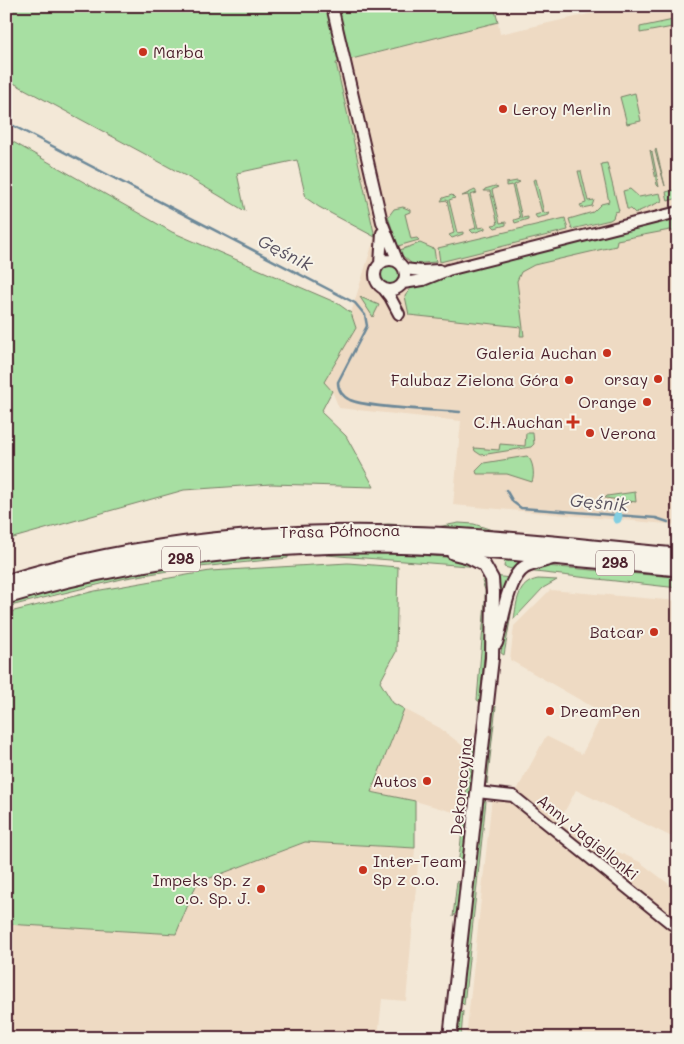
<svg xmlns="http://www.w3.org/2000/svg" width="684" height="1044" font-family="Mali,sans-serif">
<rect width="100%" height="100%" fill="#f3e8d7"/>
<filter id="ink" filterUnits="userSpaceOnUse"><feTurbulence type="fractalNoise" baseFrequency=".02" numOctaves="2"/><feDisplacementMap in="SourceGraphic" scale="10" xChannelSelector="R" yChannelSelector="G"/><feConvolveMatrix kernelMatrix="1 2 1 2 8 2 1 2 1" color-interpolation-filters="sRGB"/></filter>
<g filter="url(#ink)">
<path fill="#eedac3" d="M624,6H678V525L453,505L461,421L339,408L332,391L324,382L356,328L351,313L375,236L336,63L498,22L500,34Z
M550,590L678,601V840L576,790L558,824L640,862L678,891V1038H466L493,788L517,790L546,736L582,754L603,713L510,660L514,626Z
M404,709L440,728L463,746L470,786L467,816L415,801L371,792Z
M305,842L415,848L414,863L418,864L406,1001L382,999L378,1038H6V924L176,934L197,883Z"/>
<path fill="#a7dfa2" stroke="#787f66" d="M6,6H494L498,22L336,63L375,237L319,207L306,198L297,160L237,173L245,211L193,180L6,79Z
M678,19V26L640,33V27Z
M635,93L641,121L627,124L620,97Z
M6,138L172,232L337,303L351,313L356,328L324,382L332,391L321,412L346,436L374,487L271,484L184,490L6,540Z
M656,149L665,186L655,151Z
M650,150L652,152L659,187L657,185Z
M607,163L619,211L615,212L613,218L610,220L572,229L569,219L593,212L601,204L609,202L601,164Z
M578,171H581L588,201L594,200L592,206L582,208L580,205L586,203Z
M536,179L544,213L550,212L549,215L537,218L535,215L542,213L533,180Z
M517,181L520,182L514,185L522,218L528,217V219L515,223L514,220L520,218L512,185L506,186V183Z
M495,186L498,187L492,190L500,223L506,222V225L495,228L492,225L498,224L490,191H484L485,189Z
M630,189L639,197L660,193L662,201L635,213L631,209H627L623,191Z
M678,189V198L668,201L666,192Z
M475,190L477,193L470,195L478,228L485,227V229L473,233L470,230L476,228L468,195L462,196Z
M452,195L455,198L449,200L457,233L463,232V234L452,238L449,235L454,233L447,200L441,201L443,198Z
M403,207L410,210V212L405,214L411,239L417,238L419,240L398,246L388,217L394,209Z
M678,217V234L670,230L617,240L616,246L534,265L521,272L517,281L524,336H520L521,327L409,315L405,296L411,288L426,286V283L471,269Z
M565,218L568,230L440,262L438,248Z
M420,243L434,249L436,262L412,264L397,251Z
M381 275a9 9 0 1 1 18 0a9 9 0 1 1-18 0Z
M360,297L379,305L373,317Z
M526,433H533L534,444L531,447L481,455L475,451L474,448L499,450L500,444L525,446Z
M527,456C533,460 535,475 532,482L507,474H477L476,471L484,463Z
M635,492L636,502L605,498L607,496Z
M459,523L474,524L498,532L334,527L388,524L437,527Z
M348,550L458,558L481,567L326,555Z
M272,555L288,556V558L180,569L126,578L6,607V600L159,566Z
M505,559L528,561L516,570L504,567Z
M348,563L398,567L396,652L380,682L393,703L404,709L371,792L415,801V848L305,842L197,883L176,934L6,924V613L95,591L210,571Z
M546,566L675,577L678,578V588L526,571Z
M494,576L510,578L500,618Z
M484,577L490,588L480,702L477,700L485,602V590L482,581Z
M538,579L557,580L543,588L514,619C517,602 517,583 538,579Z
M520,580V584L514,597L504,655L501,653L511,595Z
M496,706L487,784L485,778L492,710Z
M472,747L475,748L469,803L465,804Z
M485,800L486,801L464,1005L461,1002L481,808Z
M464,814L468,817L463,859L458,866Z
M457,881C462,889 460,910 453,917Z
M463,1011L461,1038H457L459,1015Z"/>
<g fill="none" stroke-linecap="round" stroke-linejoin="round">
<path stroke="#6c8898" stroke-width="2.5" d="M6,122L355,303L365,315L367,326L338,382C338,391 342,396 350,400C368,408 437,410 460,412
M506,490L513,502L521,508L656,518L668,522"/>
<path stroke="#82cee1" stroke-width="9" d="M617,519L618,516"/>
<g stroke="#4a1f2b" stroke-width="14">
<path id="minor" d="M332,6L382,222L398,262
M375 275a15 15 0 1 1 30 0a15 15 0 1 1-30 0Z
M380,264L382,233
M404,269L422,271L439,270
M403,283L423,280L448,270L678,212
M383,288L390,297L399,314
M477,792L513,796L672,924"/>
</g>
<g stroke="#4a1f2b" stroke-width="16">
<path id="tertiary" d="M496,643C502,624 507,577 525,567C533,563 543,561 552,558
M450,1038L492,658L493,592L492,579L484,565L469,557L453,553"/>
</g>
<g stroke="#4a1f2b" stroke-width="19">
<path id="primary" d="M6,583C138,541 291,528 429,535C512,538 595,549 678,556
M6,596C119,562 239,546 357,545C461,544 574,559 678,568"/>
</g>
<use href="#minor" stroke="#f7f3e8" stroke-width="10"/>
<use href="#tertiary" stroke="#f7f3e8" stroke-width="12"/>
<use href="#primary" stroke="#f7f3e8" stroke-width="15"/>
</g>
</g>
<g fill="#c8321e" stroke="#f7f3e8" stroke-width="2">
<circle cx="143" cy="52" r="5"/>
<circle cx="503" cy="109" r="5"/>
<circle cx="607" cy="353" r="5"/>
<circle cx="658" cy="379" r="5"/>
<circle cx="569" cy="380" r="5"/>
<circle cx="647" cy="402" r="5"/>
<path d="M570.5 414.5h5v5h5v5h-5v5h-5v-5h-5v-5h5z"/>
<circle cx="590" cy="433" r="5"/>
<circle cx="654" cy="632" r="5"/>
<circle cx="550" cy="711" r="5"/>
<circle cx="427" cy="781" r="5"/>
<circle cx="363" cy="870" r="5"/>
<circle cx="261" cy="889" r="5"/>
</g>
<g text-anchor="middle" stroke-width="4" stroke-linejoin="round" paint-order="stroke">
<g fill="#f7f3e8" stroke="#7e5f64" stroke-width="1">
<rect x="162" y="546.5" width="38" height="25" rx="4"/>
<rect x="596" y="550.5" width="38" height="25" rx="4"/>
</g>
<g font-size="15" font-weight="bold" fill="#4a1f2b">
<text x="181" y="564">298</text>
<text x="615" y="568">298</text>
</g>
<g font-size="16" fill="#4a1f2b" stroke="#f7f3e8" text-anchor="end">
<text x="153" y="58" text-anchor="start">Marba</text>
<text x="513" y="115" text-anchor="start">Leroy Merlin</text>
<text x="597" y="359">Galeria Auchan</text>
<text x="648" y="385">orsay</text>
<text x="559" y="386">Falubaz Zielona Góra</text>
<text x="637" y="408">Orange</text>
<text x="563" y="428">C.H.Auchan</text>
<text x="600" y="439" text-anchor="start">Verona</text>
<text x="644" y="638">Batcar</text>
<text x="560" y="717" text-anchor="start">DreamPen</text>
<text x="417" y="787">Autos</text>
<text x="373" y="867" text-anchor="start">Inter-Team<tspan x="373" dy="18">Sp z o.o.</tspan></text>
<text x="251" y="886">Impeks Sp. z<tspan x="251" dy="18">o.o. Sp. J.</tspan></text>
</g>
<g font-size="16" fill="#4a1f2b" stroke="#f7f3e8">
<text transform="translate(340 531) rotate(-1)" y="6">Trasa Północna</text>
<text transform="translate(461 786) rotate(-84)" y="6">Dekoracyjna</text>
<text transform="translate(588 837) rotate(39)" y="6">Anny Jagiellonki</text>
</g>
<g font-size="18" font-style="italic" fill="#5b5462" stroke="#f7f3e8">
<text transform="translate(285 253) rotate(27)" y="6">Gęśnik</text>
<text transform="translate(599 503) rotate(5)" y="6">Gęśnik</text>
</g>
</g>
<rect width="684" height="1044" fill="none" stroke="#f7f3e8" stroke-width="25"/>
<rect x="12" y="12" width="659" height="1019" fill="none" stroke="#4a1f2b" stroke-width="2" filter="url(#ink)"/>
</svg>
